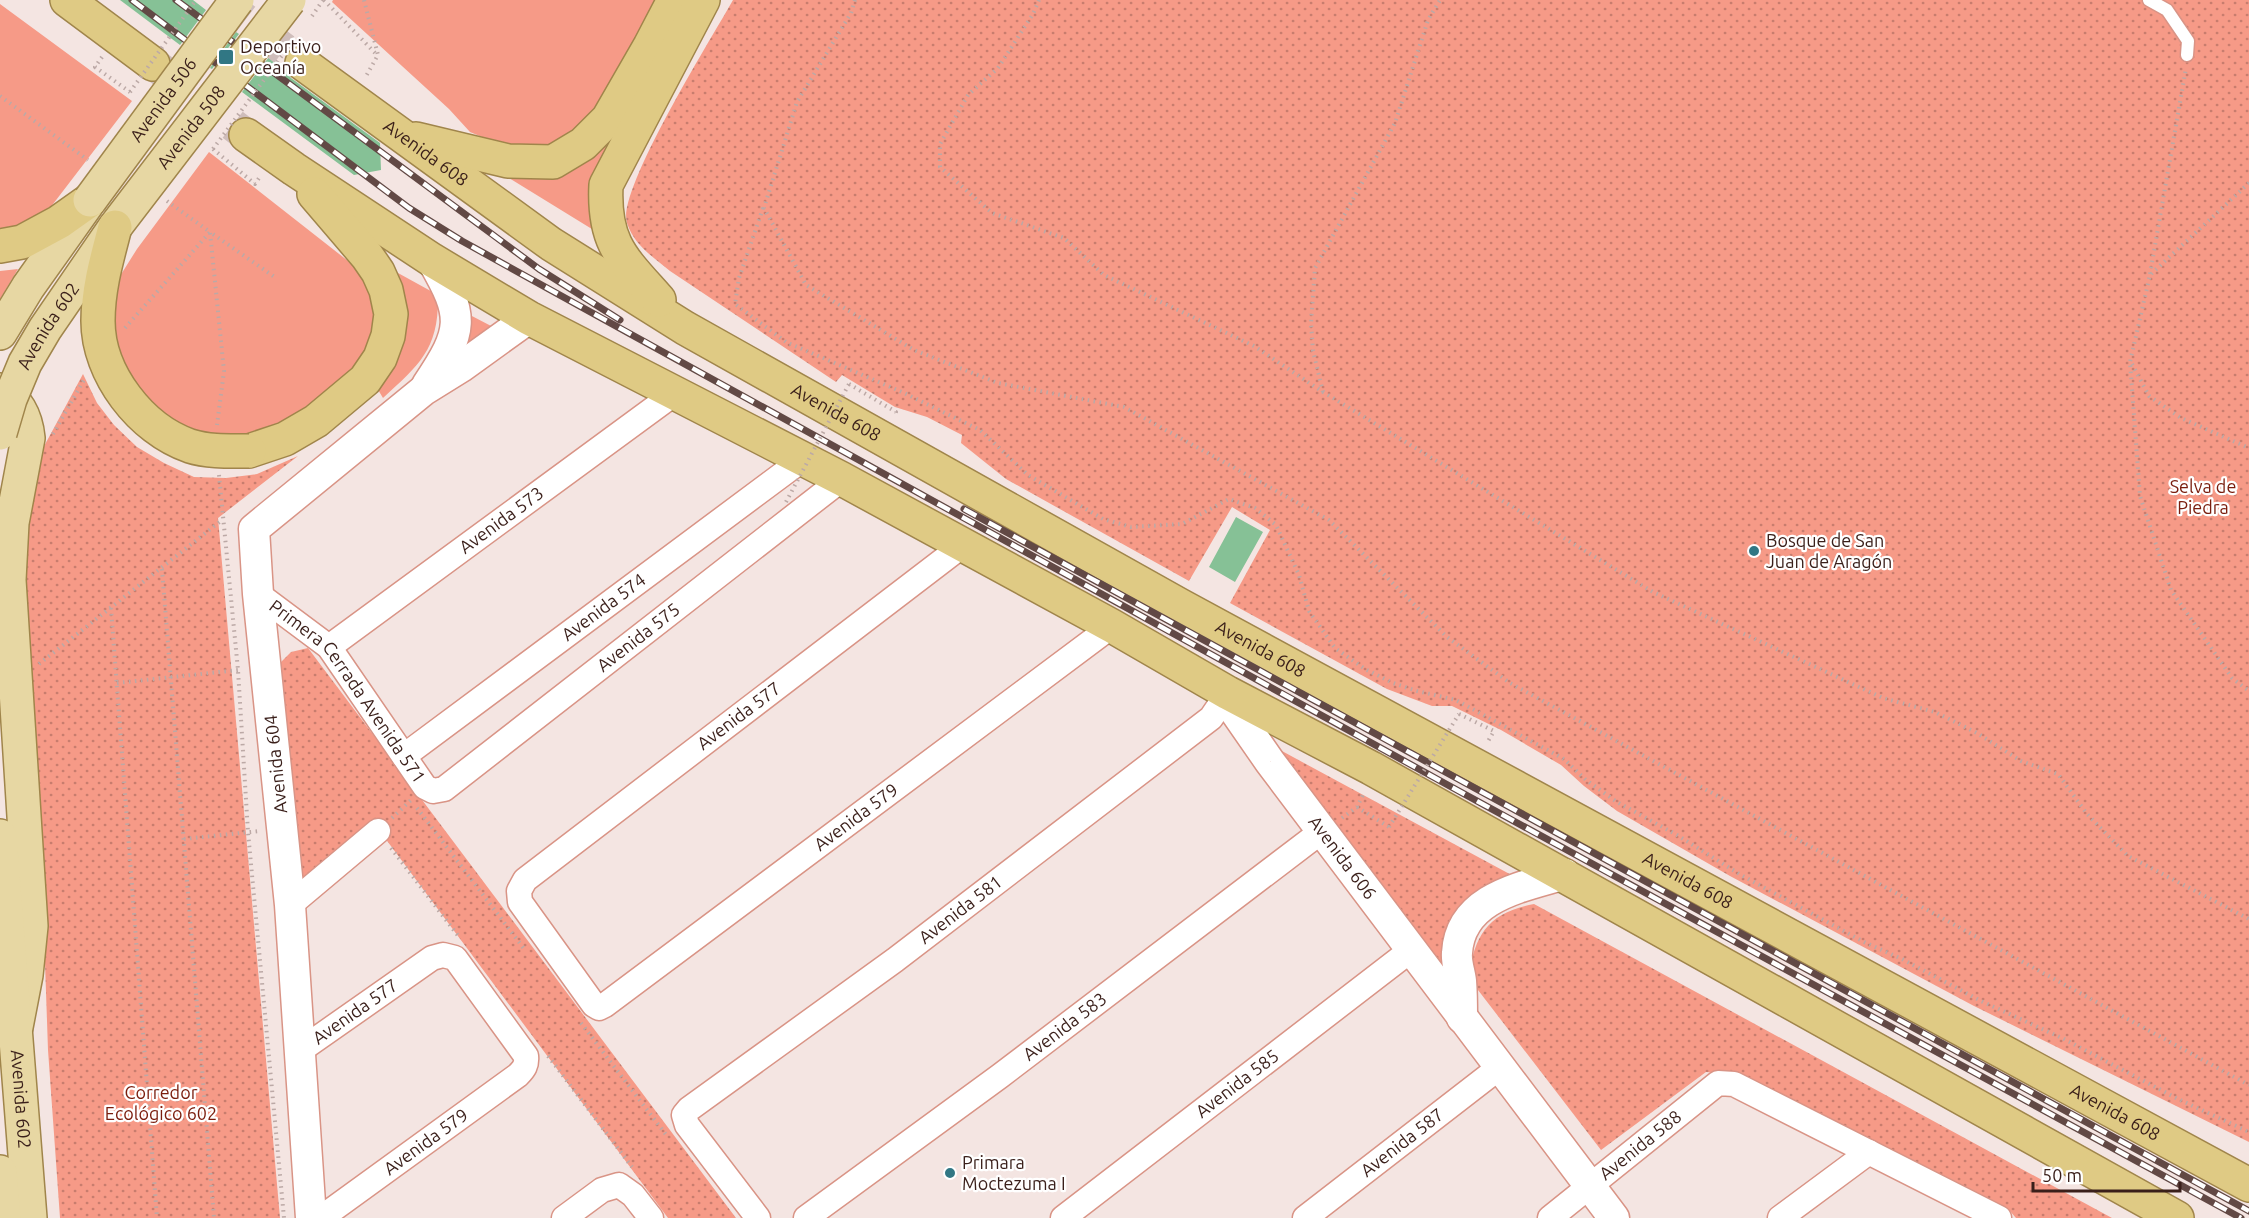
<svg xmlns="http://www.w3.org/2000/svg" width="2249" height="1218" font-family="Ubuntu,sans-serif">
<defs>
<pattern id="park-dots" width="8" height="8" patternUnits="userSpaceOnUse" patternTransform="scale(1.5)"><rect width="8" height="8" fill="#f69a87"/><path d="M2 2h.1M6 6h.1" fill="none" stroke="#c87d6e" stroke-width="1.8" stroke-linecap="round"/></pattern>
</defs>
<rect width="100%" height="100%" fill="#f4e5e2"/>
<path fill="#f69a87" d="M333,0H660L595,118L558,145L506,147L470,132L449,109L332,2Z
M0,4L132,101L50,208L26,224L0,234Z
M620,126L600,234L509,178L547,175Z
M209,152L357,268L366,282L374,301L376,326L367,352L349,378L314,407L258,436L206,435L184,427L163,415L142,395L126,369L116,342L113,304L120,276L137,249Z
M18,269L0,299V271Z
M398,273L438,295C439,349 420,364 383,398L377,388L403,296Z
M470,315L493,327L457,354L464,340Z"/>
<path fill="url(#park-dots)" d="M733,0H2249V1142L1974,1006L1730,876L1617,811L1584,786L1561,765L1501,730L1452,706H1432L1387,689L1230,603L1270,530L1232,507L1189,581L1006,479L961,443L962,435L927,417L895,407L842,375L836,382L670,271C653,257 634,245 627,223C616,191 713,36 733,0Z
M83,374L97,403L114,425L137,447L164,463L194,477L226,478L257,474L298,456L218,518L280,1218H60L48,1050L41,846L22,575L23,531L42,450Z
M308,648L736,1218H668L376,826L298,887L279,664L291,652Z
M1267,743L1517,878L1482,892L1453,990Z
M1534,904L2112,1218H2016L2009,1210L1734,1074L1706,1072L1601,1150L1468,977C1476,933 1488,913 1534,904Z"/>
<path fill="#86c196" d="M120,0H193L206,10L180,45Z
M236,32L239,34L212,69L210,68Z
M269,57L284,68L291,78L380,143L381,170L354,175L242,92Z
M1236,517L1263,532L1235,582L1209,567Z"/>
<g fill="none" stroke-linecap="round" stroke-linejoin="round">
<path stroke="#cfbdba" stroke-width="33" stroke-dasharray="33 16" stroke-linecap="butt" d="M219,0L302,63
M155,65L246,135"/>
<g stroke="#d99486" stroke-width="15">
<path id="service" d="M2149,0L2167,10L2188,41L2187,55"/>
</g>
<g stroke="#d99486" stroke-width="27">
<g id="minor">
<path id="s1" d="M963,545L525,880L519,891L520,902L594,1005L599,1008L605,1005L1112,626"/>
<path id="s2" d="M258,594L329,647L425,787L433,791L444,789L842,479"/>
<path id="s3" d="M329,647L675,393"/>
<path id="s4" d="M404,756L803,459"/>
<path d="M290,905L378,831"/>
<path id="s5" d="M298,1052L432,958L443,955L455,958L526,1056C527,1065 524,1069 518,1075L321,1218"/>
<path d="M564,1218L602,1190L619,1185L633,1195L651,1218"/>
<path id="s6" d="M758,1218L687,1125L684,1115L689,1109L895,960L1211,718L1228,693"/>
<path id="s7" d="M806,1218L1000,1076L1322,831"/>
<path id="s8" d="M1063,1218L1411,950"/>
<path id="s9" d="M1305,1218L1500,1067"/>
<path id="s10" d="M1550,1218L1718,1083L1734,1084L1999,1218"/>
<path d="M1780,1218L1869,1152"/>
</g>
</g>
<g stroke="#d99486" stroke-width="33">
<g id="tertiary">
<path d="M427,385C464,330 465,317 432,260"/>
<path id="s11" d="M1228,693L1236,713L1270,762L1614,1218"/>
<path d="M1462,1018C1462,1006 1462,993 1461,981C1460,972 1456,962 1457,953C1460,897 1522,887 1565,874"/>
<path d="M311,1218L290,905L258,594L254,529L424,390L461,367L529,318"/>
</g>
</g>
<g stroke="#a0854b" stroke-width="36">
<g id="primary">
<path d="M0,333L28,287L87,204"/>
<path d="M0,390C18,401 26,417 28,438L12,523L9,580L31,926L26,975L16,1027"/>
<path id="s12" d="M0,836L30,1218"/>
<path d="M0,1172L4,1218"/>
</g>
</g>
<g stroke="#a0854b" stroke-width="36">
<g id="trunk">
<path d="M67,0L153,64"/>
<path id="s13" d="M302,63L551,244L685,328L1181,606L2249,1185"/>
<path d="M246,135L294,169L432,260L529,318L842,479L1112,626L1228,693L1371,768L2177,1218"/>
<path d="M416,139L508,161L553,162L583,144L608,119L650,46L674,0"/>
<path d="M0,246L22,242L59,222L90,200"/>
<path d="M659,300C623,259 603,244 606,185L703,0"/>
<path d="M249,451L285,439L316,421L365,380L380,358L388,336L391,314L386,290L378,272L367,256L314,194"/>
</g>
</g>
<path stroke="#bca9a6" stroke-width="4" stroke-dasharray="1.5 4.5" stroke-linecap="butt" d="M324,0L377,55
M364,0L378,55L365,78
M855,0L851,13L797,102L764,208L806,285L914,350L998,383L1124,407L1329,520L1447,637L1510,683L2249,1085
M1039,0L1033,14L998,68L968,95L940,144V167L992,213L1064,238L1104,275L1254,346L1323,392L1653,592L1883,698L1935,712L1977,733L2021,761L2058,774L2087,814L2128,856L2249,919
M102,57L95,67L130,92
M0,96L88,160
M213,149L255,184L261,175
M2249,183L2150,275L2130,362L2140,496L2171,590L2232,678L2249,691
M167,201L210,232L224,371L217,425
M763,208L739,278L735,304L786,342L902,392L980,430L1028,475L1103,519L1131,527L1182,524L1229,499L1255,508L1276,525L1299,575L1309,611L1335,648L1365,669L1393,683L1417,691L1456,700L1564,759L1586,780L1617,802L1677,835L1741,875L1864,942L1902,959L1981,1001L2062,1038L2178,1099L2249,1132
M2150,274L2186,68
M125,328L210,232L276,278
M2132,364L2149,396L2181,418L2249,448
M849,384L896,412L895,416
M1323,392L1313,351L1311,323L1315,268L1395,123L1428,20L1440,0
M53,434L85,378
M219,475L238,670L248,832L284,1218
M162,569L214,1218
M111,608L157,1218
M39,664L222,520
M117,683L238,670
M1459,714L1494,731L1487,743
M1357,807L1389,827
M417,808L525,950
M392,818L411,800
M1342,818L1357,807L1364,793
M184,839L260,831
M391,848L459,937
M581,1023L667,1136
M548,1056L632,1167"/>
<use href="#service" stroke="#fff" stroke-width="12"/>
<use href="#minor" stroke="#fff" stroke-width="24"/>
<use href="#tertiary" stroke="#fff" stroke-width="30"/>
<use href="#primary" stroke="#e7d7a3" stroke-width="33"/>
<use href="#trunk" stroke="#dfca84" stroke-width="33"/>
<g stroke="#624945" stroke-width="7">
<path id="rail" d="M132,0L409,208L462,241L1446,784L2241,1218
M176,0L539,269L620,320
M964,509L2249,1211"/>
</g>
<use href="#rail" stroke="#fff" stroke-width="4.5" stroke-dasharray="14" stroke-linecap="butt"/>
<g stroke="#a0854b" stroke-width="36" stroke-linecap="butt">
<g id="primary-bridge">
<path id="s14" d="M90,200L237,0"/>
<path id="s15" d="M0,433L10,399L25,363L45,329L115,227L289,0"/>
</g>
</g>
<g stroke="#a0854b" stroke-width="36" stroke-linecap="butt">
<path id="trunk-bridge" d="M115,227C107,258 98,288 98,321C98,374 141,429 190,446C209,452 230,451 249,451"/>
</g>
<path stroke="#bca9a6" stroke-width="4" stroke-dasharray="1.5 4.5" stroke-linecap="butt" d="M312,16L323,0
M130,92L196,0
M213,149L289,46
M786,502L849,384
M1389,827L1459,714"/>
<use href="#primary-bridge" stroke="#e7d7a3" stroke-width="33"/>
<use href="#trunk-bridge" stroke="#dfca84" stroke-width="33"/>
</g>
<g fill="#317784" stroke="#fff" stroke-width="2">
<rect x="218" y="49" width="16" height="16" rx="3"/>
<circle cx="1754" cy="551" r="6"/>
<circle cx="950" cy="1173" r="6"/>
</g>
<g text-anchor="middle" stroke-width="4.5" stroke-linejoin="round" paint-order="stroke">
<g font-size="18" fill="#3a1f1a" stroke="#fff" text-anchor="start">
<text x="240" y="53">Deportivo<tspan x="240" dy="21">Oceanía</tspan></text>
<text x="1766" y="547">Bosque de San<tspan x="1766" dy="21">Juan de Aragón</tspan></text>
<text x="962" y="1169">Primara<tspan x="962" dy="21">Moctezuma I</tspan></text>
</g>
<g font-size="18" fill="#3a1f1a" stroke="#fff">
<text dy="6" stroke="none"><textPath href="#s14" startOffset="124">Avenida 506</textPath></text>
<text dy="6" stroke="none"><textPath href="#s15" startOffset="363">Avenida 508</textPath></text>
<text dy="6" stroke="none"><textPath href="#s13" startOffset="153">Avenida 608</textPath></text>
<text dy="6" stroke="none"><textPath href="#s15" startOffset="118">Avenida 602</textPath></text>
<text dy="6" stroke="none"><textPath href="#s13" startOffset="639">Avenida 608</textPath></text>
<text dy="6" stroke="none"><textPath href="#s3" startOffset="214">Avenida 573</textPath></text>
<text dy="6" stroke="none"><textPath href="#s4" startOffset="249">Avenida 574</textPath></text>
<text dy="6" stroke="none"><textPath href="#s2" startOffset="525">Avenida 575</textPath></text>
<text dy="6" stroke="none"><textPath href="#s13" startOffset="1125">Avenida 608</textPath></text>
<text dy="6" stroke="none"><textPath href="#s2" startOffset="134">Primera Cerrada Avenida 571</textPath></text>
<text transform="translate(739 716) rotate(-37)" y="6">Avenida 577</text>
<text transform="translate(276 764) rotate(-96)" y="6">Avenida 604</text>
<text dy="6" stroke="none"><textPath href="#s1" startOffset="1028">Avenida 579</textPath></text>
<text dy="6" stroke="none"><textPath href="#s11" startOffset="201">Avenida 606</textPath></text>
<text dy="6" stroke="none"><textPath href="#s13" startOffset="1611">Avenida 608</textPath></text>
<text dy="6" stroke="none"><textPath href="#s6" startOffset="472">Avenida 581</textPath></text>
<text dy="6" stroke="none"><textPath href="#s5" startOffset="70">Avenida 577</textPath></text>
<text dy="6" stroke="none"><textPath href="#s7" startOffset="322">Avenida 583</textPath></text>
<text dy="6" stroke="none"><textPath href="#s8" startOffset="220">Avenida 585</textPath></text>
<text dy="6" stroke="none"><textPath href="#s12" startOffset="264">Avenida 602</textPath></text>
<text dy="6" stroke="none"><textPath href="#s13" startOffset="2097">Avenida 608</textPath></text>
<text transform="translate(426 1142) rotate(-36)" y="6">Avenida 579</text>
<text dy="6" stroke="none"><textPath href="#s9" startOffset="123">Avenida 587</textPath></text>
<text dy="6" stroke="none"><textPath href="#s10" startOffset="116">Avenida 588</textPath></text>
</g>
<g font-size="18" fill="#7a1d0d" stroke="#fff">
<text x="2203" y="493">Selva de<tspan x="2203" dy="21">Piedra</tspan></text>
<text x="161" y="1099">Corredor<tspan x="161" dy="21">Ecológico 602</tspan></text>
</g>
</g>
<path d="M2033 1182v9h147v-9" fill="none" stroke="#3a1f1a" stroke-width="3"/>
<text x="2042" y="1182" font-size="18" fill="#3a1f1a" stroke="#ffffff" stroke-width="4.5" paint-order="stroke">50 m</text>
</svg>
